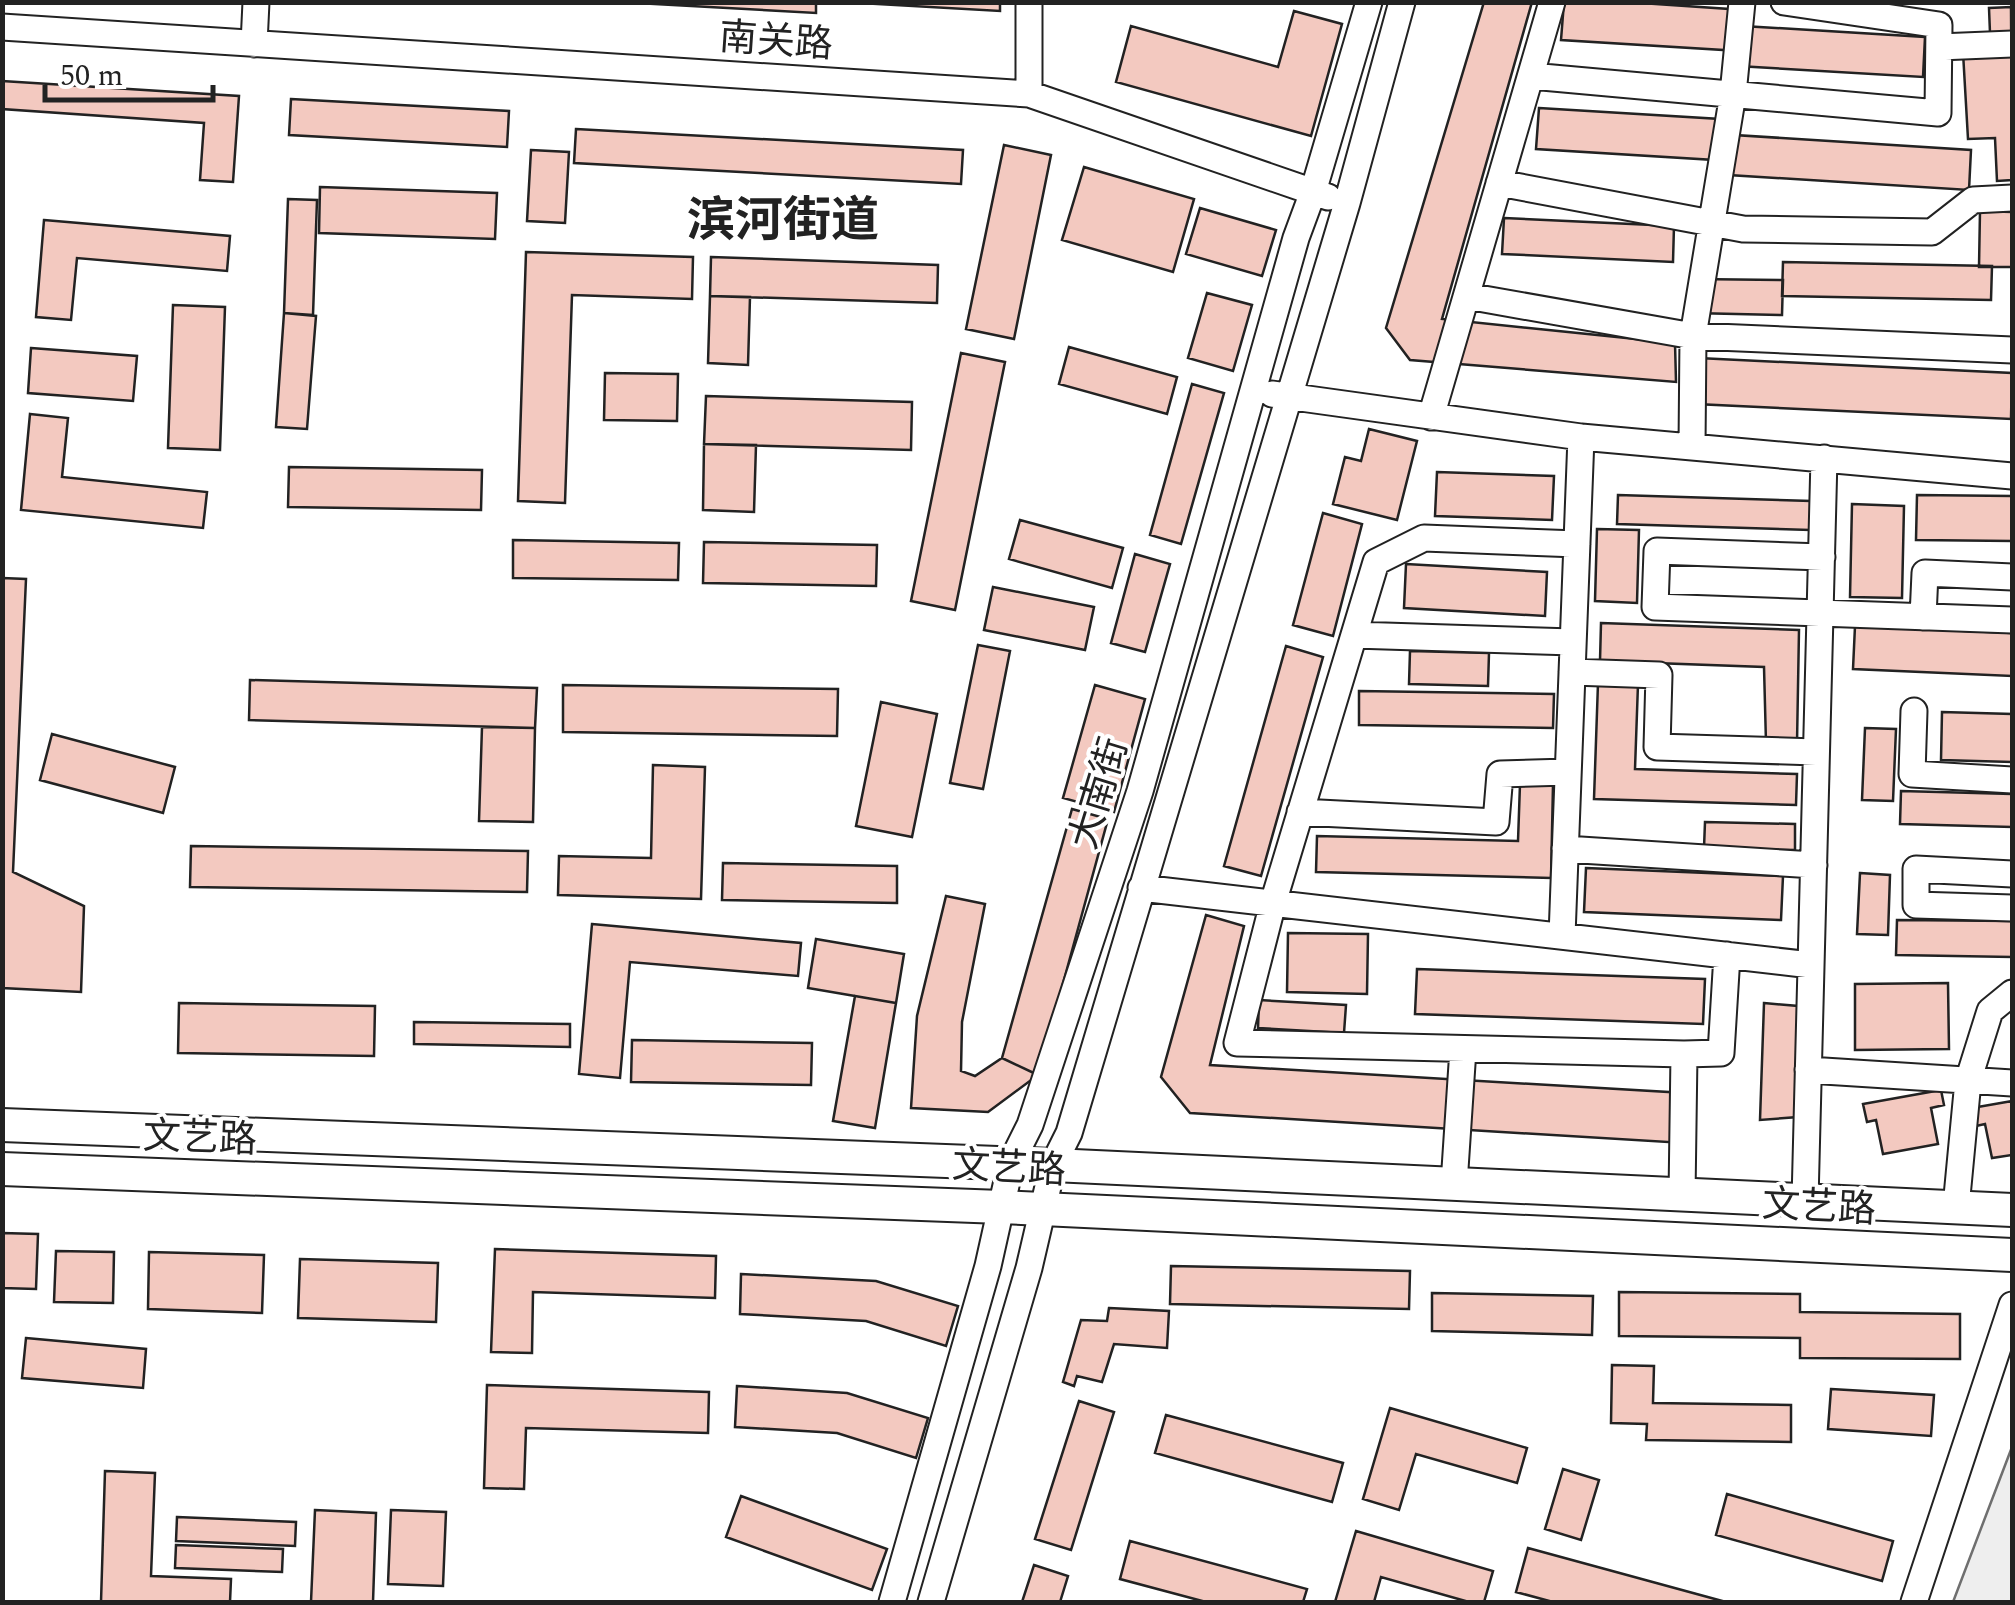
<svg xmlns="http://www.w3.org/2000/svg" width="2015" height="1605" font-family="Spectral,'Noto Sans SC',serif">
<rect width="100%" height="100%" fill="#fff"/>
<path fill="#eee" stroke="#6f6f6f" stroke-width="2.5" d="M2012,1447V1602H1953Z"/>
<path fill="#f3c9c0" stroke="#222" stroke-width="2.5" d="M618,2H816V13Z
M842,2H1000V11Z
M1484,2H1532L1442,319L1675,343L1676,382L1410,360L1386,328Z
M1564,2H1626L1744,10L1743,26L1925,37L1923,77L1738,66L1739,51L1561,40Z
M2011,7L2012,180L1997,181L1995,138L1968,139L1962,35L1990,33L1989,8Z
M1294,11L1342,24L1311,136L1116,82L1131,26L1278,67Z
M2,81L239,96L233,182L200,180L204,123L2,109Z
M291,99L509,111L507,147L289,135Z
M1539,108L1720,119L1719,134L1971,150L1969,190L1713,174L1714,160L1536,149Z
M576,129L963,150L961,184L574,163Z
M1004,145L1051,155L1014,339L966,329Z
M531,150L569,152L565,223L527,221Z
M1084,167L1194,199L1173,272L1062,240Z
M320,187L497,193L495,239L319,233Z
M288,199L317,200L313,315L284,313Z
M1200,208L1276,230L1262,276L1186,254Z
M1980,211L2012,212V267H1979Z
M1504,218L1674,226L1673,262L1502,254Z
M44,220L230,236L227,271L77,258L71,320L36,317Z
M526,252L693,257L692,299L572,295L565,503L518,501Z
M711,257L938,265L937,303L710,296Z
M1783,262L1992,266L1991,300L1782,296Z
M1694,279L1783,280L1782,315L1693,313Z
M1207,293L1252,305L1233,371L1188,358Z
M710,296L750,297L748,365L708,363Z
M173,305L225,307L220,450L168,448Z
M284,313L316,316L307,429L276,427Z
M1069,347L1177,377L1167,414L1059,384Z
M31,348L137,356L133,401L28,393Z
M961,353L1005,362L955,610L911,601Z
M1698,358L2012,373L2011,419L1696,404Z
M605,373L678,374L677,421L604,420Z
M1192,384L1224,393L1181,544L1150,535Z
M706,396L912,402L911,450L704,444Z
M30,414L68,418L62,477L207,492L203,528L21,510Z
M1369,429L1417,441L1397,520L1333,504L1345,457L1361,461Z
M704,444L756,445L754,512L703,510Z
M289,467L482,470L481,510L288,507Z
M1437,472L1554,476L1552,520L1435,516Z
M1618,495L1811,501L1810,530L1617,524Z
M1917,495L2012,496V541L1916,540Z
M1852,504L1904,506L1902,598L1850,597Z
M1323,513L1362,524L1333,636L1293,625Z
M1020,520L1123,548L1112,588L1009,559Z
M1597,529L1639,530L1637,603L1595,601Z
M513,540L679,543L678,580L513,578Z
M704,542L877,545L876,586L703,583Z
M1135,554L1170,564L1145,652L1111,643Z
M1406,564L1547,572L1545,616L1404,608Z
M2,578L26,579L13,872L84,906L81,992L2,988Z
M993,587L1094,607L1085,650L984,630Z
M1601,623L1799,630L1797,743H1766L1764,667L1600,661Z
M1855,626L2012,633V676L1853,669Z
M978,645L1010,651L983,789L950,783Z
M1286,646L1323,657L1261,876L1224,866Z
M1410,651L1489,653L1488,686L1409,684Z
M250,680L537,688L535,728L249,720Z
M1598,683L1638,684L1635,769L1797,774L1796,805L1594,799Z
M563,685L838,689L837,736L563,732Z
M1095,685L1145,699L1114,812L1063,798Z
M1359,691L1554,694L1553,728L1359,725Z
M881,702L937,714L912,837L856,826Z
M1942,712L2012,714V762L1941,760Z
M482,727L535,728L533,822L479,821Z
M1865,728L1896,729L1893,801L1862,800Z
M52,734L175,767L163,813L40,780Z
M653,765L705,767L701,899L558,895L559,856L651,858Z
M1520,784L1553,785L1551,878L1316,872L1317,836L1518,841Z
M1901,791L2012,794V827L1900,824Z
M1072,809L1108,819L1038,1075L1002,1058Z
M1705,822L1795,824V850L1704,848Z
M191,846L528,851L527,892L190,887Z
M723,863L897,866V903L722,900Z
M1586,868L1783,876L1781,920L1584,912Z
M1860,873L1890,875L1888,935L1857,934Z
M946,896L985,904L962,1022L961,1071L975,1076L1002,1058L1038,1075L988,1112L911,1108L917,1016Z
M1206,915L1244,926L1210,1065L1685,1093L1684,1143L1190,1113L1161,1077Z
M1897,920L2012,921V957L1896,955Z
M592,924L801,943L798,976L630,962L620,1078L579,1074Z
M1288,933L1368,934L1367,994L1287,992Z
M816,939L904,954L896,1003L808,988Z
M1417,969L1705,979L1703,1024L1415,1014Z
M1948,983L1949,1049L1855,1050V984Z
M855,996L896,1003L875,1128L833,1121Z
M1259,1000L1346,1005L1344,1033L1258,1028Z
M179,1003L375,1006L374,1056L178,1053Z
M1764,1003L1798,1006V1117L1760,1120Z
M414,1022L570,1024V1047L414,1044Z
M632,1040L812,1043L811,1085L631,1082Z
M1941,1090L1944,1105L1931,1108L1938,1144L1883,1154L1876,1120L1867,1122L1863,1104Z
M2012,1101V1155L1992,1158L1985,1124L1976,1126L1972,1108Z
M2,1233L38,1234L36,1289L2,1288Z
M495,1249L716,1256L715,1298L533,1292L532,1353L491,1352Z
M56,1251L114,1252L113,1303L54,1302Z
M149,1252L264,1255L262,1313L148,1309Z
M300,1259L438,1263L436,1322L298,1318Z
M1171,1266L1410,1271L1409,1309L1170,1304Z
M741,1274L876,1281L958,1306L946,1346L866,1321L740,1314Z
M1619,1292L1800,1294V1312L1960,1314V1359L1800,1358V1338L1619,1336Z
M1432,1293L1593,1296L1592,1335L1432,1331Z
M1109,1308L1169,1311L1167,1348L1114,1344L1102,1382L1077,1376L1074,1386L1063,1382L1081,1320L1107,1321Z
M26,1338L146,1349L143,1388L22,1378Z
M1612,1365L1654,1366L1653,1403L1791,1405V1442L1646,1440L1647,1424L1611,1423Z
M487,1385L709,1392L708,1433L526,1428L524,1489L484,1488Z
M737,1386L847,1393L928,1418L916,1458L837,1433L735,1427Z
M1831,1389L1934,1395L1931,1436L1828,1429Z
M1079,1401L1114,1412L1071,1550L1035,1539Z
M1390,1408L1527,1448L1517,1483L1416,1454L1399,1510L1363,1499Z
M1166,1415L1343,1463L1332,1502L1155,1453Z
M1563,1469L1599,1480L1581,1540L1545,1529Z
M105,1471L155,1473L151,1576L231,1579L230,1602H101Z
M1727,1494L1893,1541L1882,1581L1716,1535Z
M741,1496L887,1549L872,1590L726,1537Z
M315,1510L376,1513L373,1602H311Z
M391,1510L446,1512L443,1586L388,1584Z
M177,1517L296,1522L295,1546L176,1541Z
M1356,1531L1493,1571L1484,1602H1469L1381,1577L1374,1602H1335Z
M1130,1541L1307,1589L1303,1602H1206L1120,1579Z
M176,1545L283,1549L282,1572L175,1568Z
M1528,1548L1726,1602H1553L1516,1592Z
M1034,1565L1068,1576L1060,1602H1022Z"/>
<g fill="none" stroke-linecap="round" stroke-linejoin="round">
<g stroke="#222" stroke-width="29">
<path id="minor" d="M2,27L1029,94L1328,197
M254,44L256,2
M1939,47L2012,44
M1531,76L1938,113L1939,25L1784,2
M1029,94V2
M1499,183L1743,229L1932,232L1973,200L2012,198
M1467,296L1693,336L2012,350
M1272,394L1581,437L2012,476
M1431,417L1552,2
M1692,446L1693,336L1733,94L1742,2
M1577,544L1424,538L1376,562L1273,903L1237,1043L1684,1054L1682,1195
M1822,557L1657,551L1655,607L2012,620
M1923,617L1925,573L2012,577
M1354,635L1573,642
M1572,672L1659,675L1657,747L1816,752
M1914,711L1912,774L2012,780
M1300,812L1496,822L1500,774L1568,772
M1565,849L1814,865
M2012,874L1916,869V905L2012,908
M1141,888L1811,965
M1562,936L1581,437
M1684,1054L1721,1053L1727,955
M1808,1070L2012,1083
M1454,1184L1463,1049
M1805,1201L1824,458
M1956,1207L1968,1081L1990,1011L2012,993
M892,1602L988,1266L1011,1163L1030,1125L1140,791L1296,238L1313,192L1369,2
M931,1602L1029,1268L1053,1165L1069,1133L1347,203L1402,2
M1914,1602L2012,1305"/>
</g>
<g stroke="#222" stroke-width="36">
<path id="major" d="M2,1125L1053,1165L2012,1210
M2,1169L1001,1207L2012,1255"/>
</g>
<use href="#minor" stroke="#fff" stroke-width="25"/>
<use href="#major" stroke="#fff" stroke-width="32"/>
</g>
<g text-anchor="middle" stroke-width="8" stroke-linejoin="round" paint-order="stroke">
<g font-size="38" fill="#222" stroke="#fff">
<text transform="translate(776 40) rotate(4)" y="13">南关路</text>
<text transform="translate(1098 793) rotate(-73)" y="13">大南街</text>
<text transform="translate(200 1137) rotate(2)" y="13">文艺路</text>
<text transform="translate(1009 1167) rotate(3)" y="13">文艺路</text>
<text transform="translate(1819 1206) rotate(3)" y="13">文艺路</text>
</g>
<g font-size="48" font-weight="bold" fill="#222" stroke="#fff">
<text x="783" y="236">滨河街道</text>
</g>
</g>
<rect width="2015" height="1605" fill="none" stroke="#222222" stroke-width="10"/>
<path d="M45 85v15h168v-15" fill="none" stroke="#222222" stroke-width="5"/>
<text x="60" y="85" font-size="30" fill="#222222" stroke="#ffffff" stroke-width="8" paint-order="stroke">50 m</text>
</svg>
